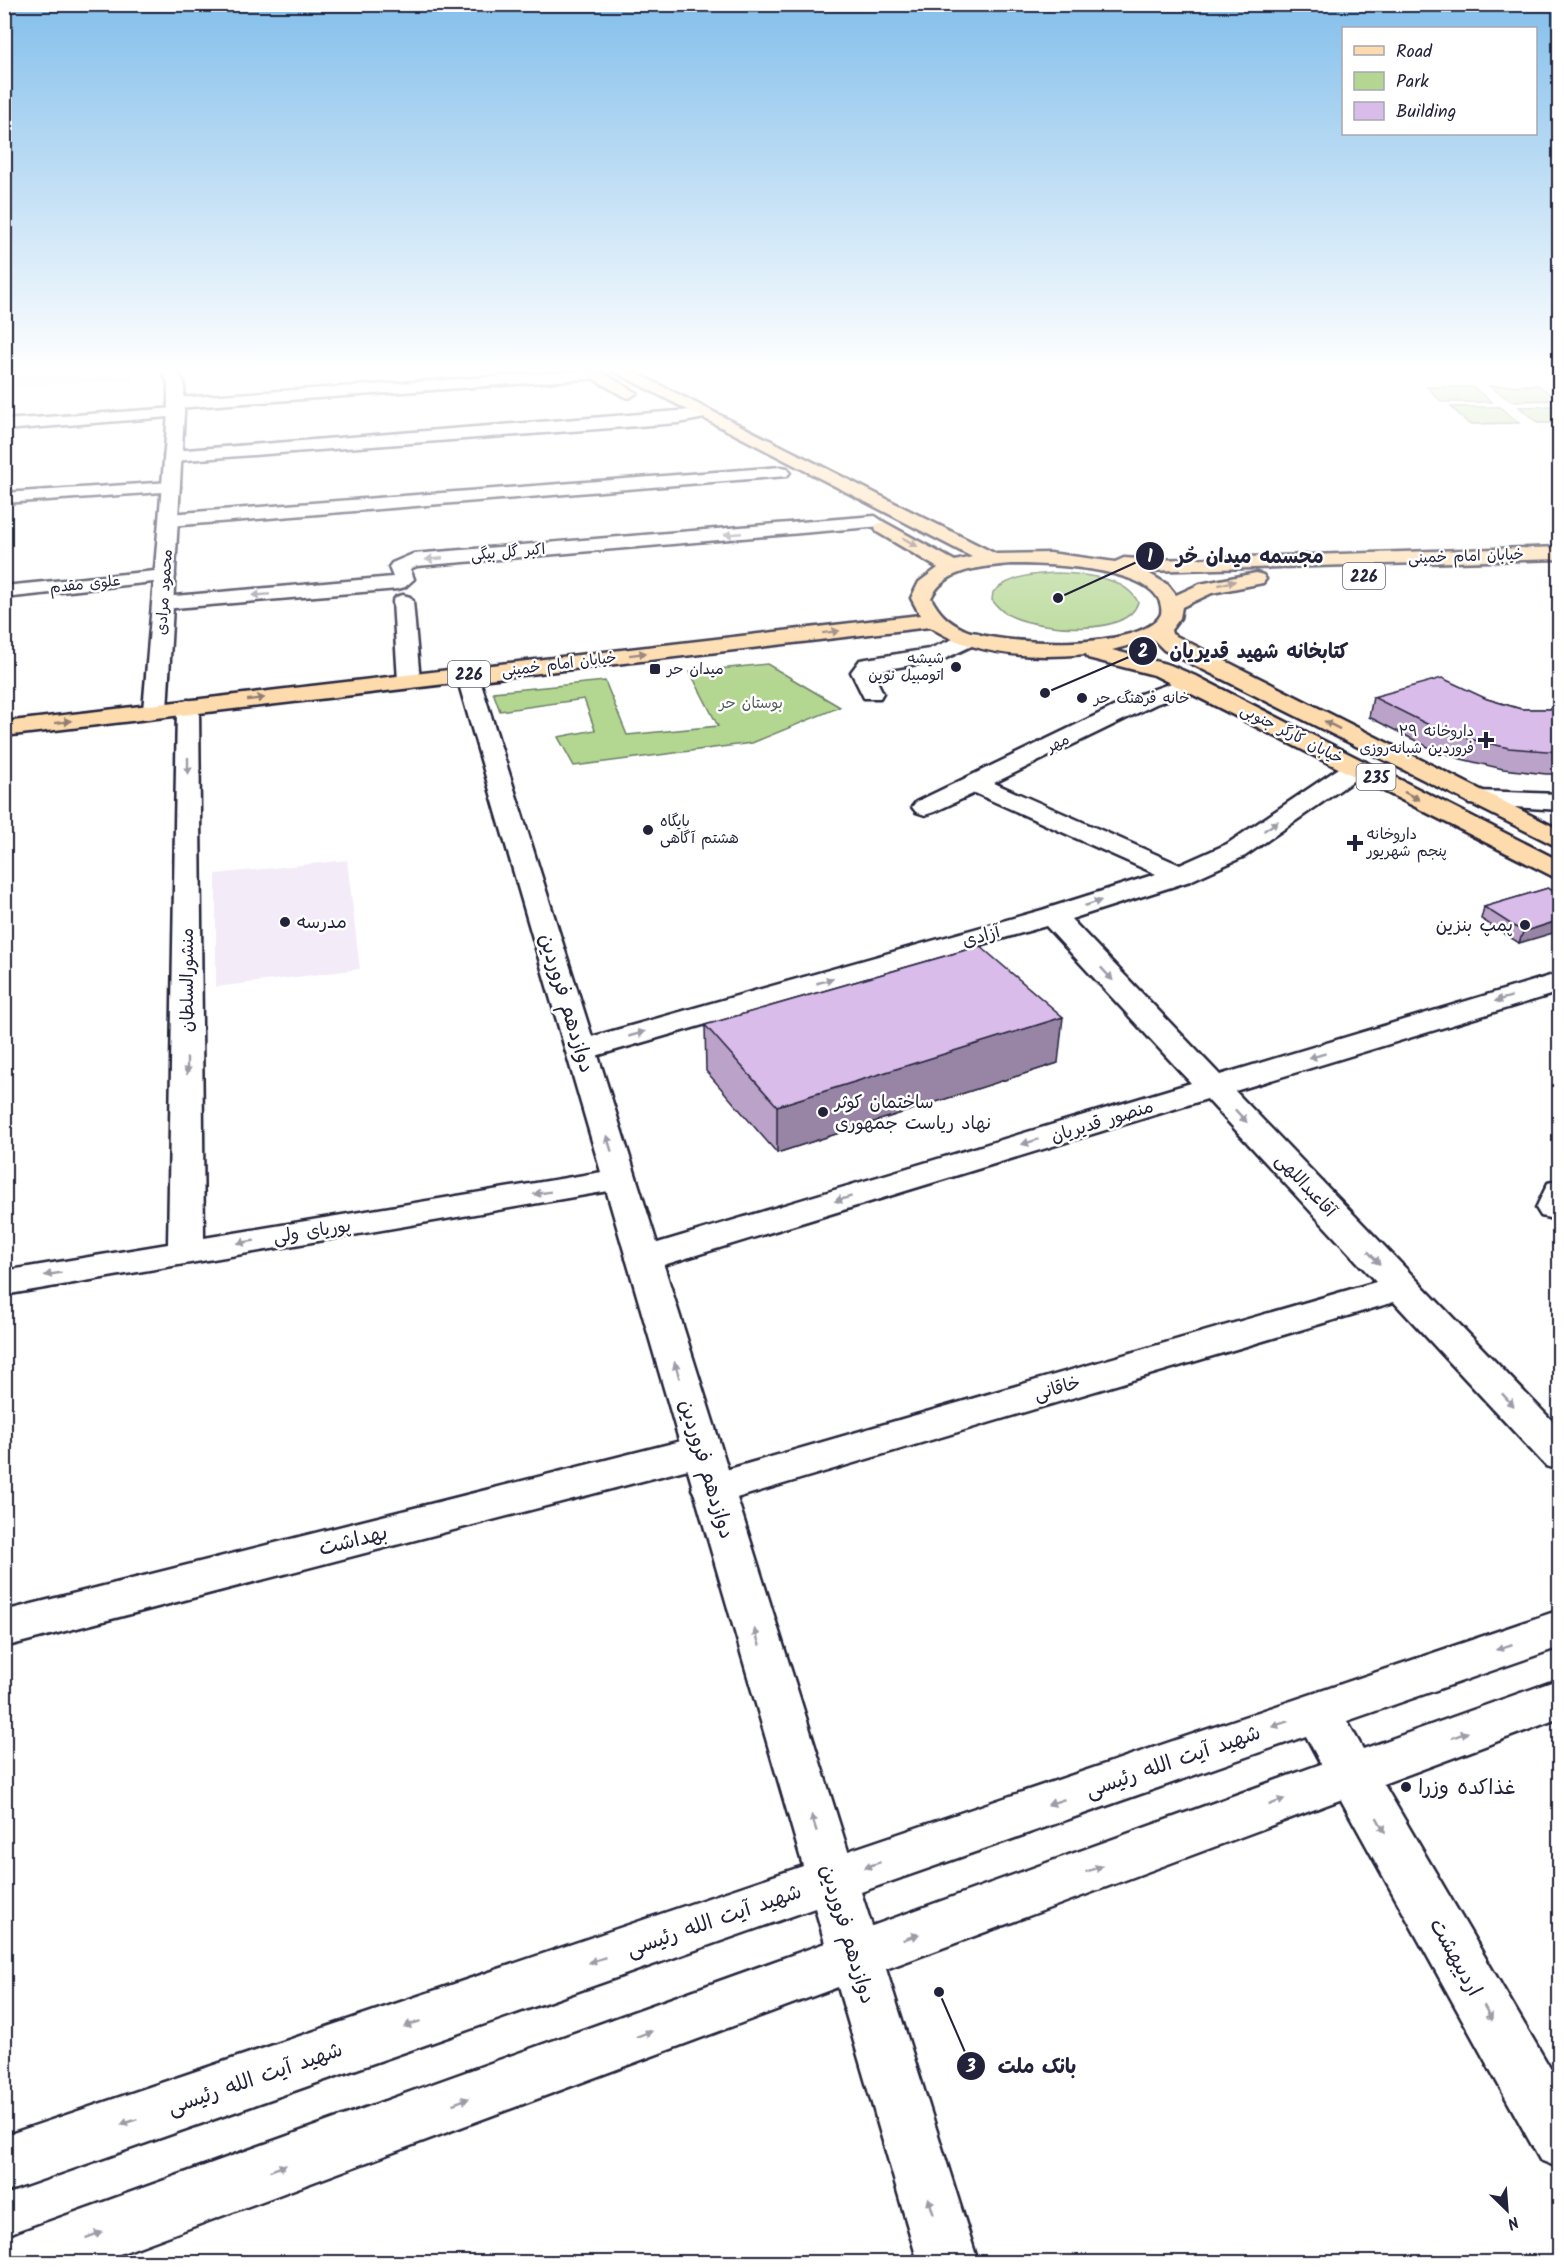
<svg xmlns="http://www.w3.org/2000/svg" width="1564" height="2267" font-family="Kalam,'Playpen Sans Arabic',sans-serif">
<rect width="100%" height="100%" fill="#fff"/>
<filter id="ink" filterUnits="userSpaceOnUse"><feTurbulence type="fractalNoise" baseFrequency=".0167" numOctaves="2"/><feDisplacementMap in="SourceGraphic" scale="12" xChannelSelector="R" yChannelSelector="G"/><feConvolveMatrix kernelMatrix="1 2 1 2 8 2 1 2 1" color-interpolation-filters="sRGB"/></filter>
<g filter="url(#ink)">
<path fill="#f4ebf9" d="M15,367H136L135,379L10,387Z
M347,860L360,969L216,987V874Z"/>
<path fill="#b3d690" stroke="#6a7c66" stroke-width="1.5" d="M1538,385L1559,400L1511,401L1489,386Z
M1427,387H1472L1492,402H1442Z
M1559,406V423H1538L1519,407Z
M1451,407H1500L1519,423L1469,424Z
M1059,573C1086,575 1124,576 1138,602C1128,638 1040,629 1013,617C1004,614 998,608 992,600L993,592C1012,575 1035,574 1059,573Z
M767,664L840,707L752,743L574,766L558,737L595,730L584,699L500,711L493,692L605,681L627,735L718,726L690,672Z"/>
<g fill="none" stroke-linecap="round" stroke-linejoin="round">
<g stroke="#22223b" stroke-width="5">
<path id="minor" d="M595,370L603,375L600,378L176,408L168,403L176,398Z
M176,408L182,410L184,413L182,416L4,430V420Z
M704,409L710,411L712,414L710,417L678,423L173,461L164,456L173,451Z
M781,467L787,468L790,472L787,476L169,526L160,520L169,514Z
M171,482L180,487L177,491L4,503V493Z
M875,516L884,522L882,526L417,566L410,569L414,579L405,587L398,589L163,609L156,607L153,603L156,599L163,597L393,577L389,567L392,563L413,554Z
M165,570L172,572L175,576L172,580L4,598V586Z
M403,595L410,597L413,601L420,681L417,686H401L398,681L393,601L396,597Z
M970,632L978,633L981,638L978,643L942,660L875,671L873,673L883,693L880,698H864L851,672L860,660L929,649Z
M1192,676L1200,678L1203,683L1200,688L1156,704L994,783L1180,865L1227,844L1348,762L1357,760L1366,762L1369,767L1366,772L1245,856L1190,881L1071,919L1220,1075L1560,973V992L1235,1091L1560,1429V1470L1546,1466L1394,1302L713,1505L698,1500L692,1489L698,1478L1376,1282L1207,1099L657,1267L644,1271L631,1267L626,1259L631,1251L1191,1083L1046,926L592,1057L581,1059L570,1057L565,1050L570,1043L1042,910L1156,874L975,793L934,812L925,815L916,812L912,807L916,802L1140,694Z
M188,700L196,702L199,707L204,1238L620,1169L632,1173L637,1180L632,1187L4,1295V1271L168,1244L177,707L180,702Z
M1560,1180V1217L1553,1219L1541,1216L1536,1208L1548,1183Z
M701,1436L715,1440L721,1451L715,1462L4,1647V1611Z"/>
</g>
<g stroke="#22223b" stroke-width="5">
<path id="tertiary" d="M160,367H175L184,383V413L167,711L163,716H147L143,711L168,413V383Z
M1352,1753L1369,1759L1560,2085V2168L1540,2160L1335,1789L1328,1774L1335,1759Z"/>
</g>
<g stroke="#22223b" stroke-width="5">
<path id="secondary" d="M467,667L475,669L478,674L848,1851L1560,1610V1647L1347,1721L1363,1749L1560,1679V1718L886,1969L978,2262H918L838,1987L98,2262H4V2239L20,2232L825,1943L815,1908L4,2193V2136L803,1866L456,674L459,669ZM1306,1736L1321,1764L872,1926L861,1892Z
M1478,791L1560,794V810L1469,804L1465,799L1469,794Z"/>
</g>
<g stroke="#22223b" stroke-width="5">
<path id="primary" d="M573,367H592L637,393L629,398L623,396Z
M605,367H624L996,554L1050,553L1115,562L1124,558L1154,560L1560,547V559L1145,571L1168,585L1176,595L1200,584L1256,573L1263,575L1266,579L1263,583L1212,593L1182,607L1180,618L1171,630L1172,634L1560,830V848L1164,650L1153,639L1112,650L1170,665L1200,678L1560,861V880L1154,675L1088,658L1086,654C1033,659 975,656 930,627L4,736V722L920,615L911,598L919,582L938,568L877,532L875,528L877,524L884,522L955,561L972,557ZM1011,564C1041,564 1169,566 1161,614C1143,652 996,646 963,629C947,621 939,613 931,598C945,568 982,567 1011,564Z"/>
</g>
<use href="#minor" fill="#fff" fill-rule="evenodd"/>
<use href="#tertiary" fill="#fff" fill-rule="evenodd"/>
<use href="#secondary" fill="#fff" fill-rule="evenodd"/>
<use href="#primary" fill="#fedbac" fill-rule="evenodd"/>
</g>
<path fill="#bba2c9" stroke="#22223b" stroke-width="1.5" d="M1373,697L1487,699L1521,709H1560V774H1546L1503,769L1461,759L1430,748L1369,717Z
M1548,888L1519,943L1481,919L1484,907Z
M705,1025L1058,1063L777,1153L706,1071Z"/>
<path fill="#9884a4" stroke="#22223b" stroke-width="1.5" d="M1560,920V931L1519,943L1523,932Z
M1063,1017L1058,1063L777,1153V1106Z"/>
<path fill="#d9bcea" stroke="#22223b" stroke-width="1.5" d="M1442,678L1487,699L1521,709H1560V752L1509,748L1466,738L1435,728L1373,697Z
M1548,888L1560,895V920L1523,932L1484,907Z
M980,946L1063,1017L777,1106L705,1025Z"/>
<defs><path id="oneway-solid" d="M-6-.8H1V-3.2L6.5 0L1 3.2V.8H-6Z" transform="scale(1.5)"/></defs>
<g fill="#9c9ca7">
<use href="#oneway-solid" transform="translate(733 534) rotate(175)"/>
<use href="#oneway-solid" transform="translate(434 559) rotate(175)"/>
<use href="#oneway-solid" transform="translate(261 595) rotate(175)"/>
<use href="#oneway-solid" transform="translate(188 766) rotate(90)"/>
<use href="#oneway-solid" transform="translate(1271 826) rotate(-34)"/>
<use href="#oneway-solid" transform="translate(1093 903) rotate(-18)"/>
<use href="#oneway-solid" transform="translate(1107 974) rotate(47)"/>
<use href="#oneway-solid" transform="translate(825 981) rotate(-16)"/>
<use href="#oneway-solid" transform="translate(1503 999) rotate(163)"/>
<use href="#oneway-solid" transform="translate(637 1034) rotate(-16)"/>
<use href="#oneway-solid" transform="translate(1317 1056) rotate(163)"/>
<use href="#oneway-solid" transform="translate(187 1066) rotate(90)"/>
<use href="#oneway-solid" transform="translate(1241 1116) rotate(47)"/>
<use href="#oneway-solid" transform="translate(1030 1142) rotate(163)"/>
<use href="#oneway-solid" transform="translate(609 1143) rotate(-107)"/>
<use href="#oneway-solid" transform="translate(542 1193) rotate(171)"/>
<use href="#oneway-solid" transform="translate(843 1199) rotate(163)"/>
<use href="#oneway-solid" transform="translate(246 1242) rotate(171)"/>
<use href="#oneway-solid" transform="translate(1374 1258) rotate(47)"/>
<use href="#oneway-solid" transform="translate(53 1274) rotate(171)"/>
<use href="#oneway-solid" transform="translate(677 1370) rotate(-107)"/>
<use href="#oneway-solid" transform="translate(1508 1400) rotate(47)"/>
<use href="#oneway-solid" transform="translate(757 1637) rotate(-107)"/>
<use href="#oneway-solid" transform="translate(1504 1647) rotate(161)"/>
<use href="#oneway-solid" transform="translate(1280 1724) rotate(161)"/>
<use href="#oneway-solid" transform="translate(1460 1735) rotate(-20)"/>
<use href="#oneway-solid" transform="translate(1056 1802) rotate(161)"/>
<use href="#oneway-solid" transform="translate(1277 1802) rotate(-20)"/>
<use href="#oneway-solid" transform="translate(814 1823) rotate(-107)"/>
<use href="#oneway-solid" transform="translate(1381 1825) rotate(61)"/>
<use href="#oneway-solid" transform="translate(872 1865) rotate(161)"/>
<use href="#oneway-solid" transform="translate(1094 1869) rotate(-20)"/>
<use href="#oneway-solid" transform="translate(911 1937) rotate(-20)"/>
<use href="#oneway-solid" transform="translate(597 1960) rotate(161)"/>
<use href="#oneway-solid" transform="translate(1488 2013) rotate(61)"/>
<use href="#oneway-solid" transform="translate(412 2024) rotate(161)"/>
<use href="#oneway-solid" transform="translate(644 2034) rotate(-20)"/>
<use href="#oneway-solid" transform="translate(461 2101) rotate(-20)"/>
<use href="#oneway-solid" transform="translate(129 2122) rotate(161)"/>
<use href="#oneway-solid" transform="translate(278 2168) rotate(-20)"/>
<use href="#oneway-solid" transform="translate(931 2206) rotate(-107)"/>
<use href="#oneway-solid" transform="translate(94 2235) rotate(-20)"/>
</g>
<g fill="#907e74">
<use href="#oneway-solid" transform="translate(910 542) rotate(30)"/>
<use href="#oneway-solid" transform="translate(1227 583) rotate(-14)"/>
<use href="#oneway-solid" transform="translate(831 632) rotate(-7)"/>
<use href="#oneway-solid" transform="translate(638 654) rotate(-7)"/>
<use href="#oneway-solid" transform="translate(256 699) rotate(-7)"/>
<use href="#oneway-solid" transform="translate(63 722) rotate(-7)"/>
<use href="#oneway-solid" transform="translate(1332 725) rotate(-153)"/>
<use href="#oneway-solid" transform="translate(1412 796) rotate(27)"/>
</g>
</g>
<linearGradient id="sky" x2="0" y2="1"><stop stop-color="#84bfeb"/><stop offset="0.54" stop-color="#fff"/><stop offset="1" stop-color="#fff" stop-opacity="0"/></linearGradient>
<rect width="1564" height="685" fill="url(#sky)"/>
<g fill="#22223b" stroke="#fff" stroke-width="2">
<circle cx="956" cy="667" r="6"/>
<rect x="649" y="663" width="12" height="12" rx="3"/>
<circle cx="1082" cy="698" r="6"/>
<path d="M1483 731h6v6h6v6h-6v6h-6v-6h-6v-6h6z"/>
<circle cx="648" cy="830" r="6"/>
<path d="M1352 834h6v6h6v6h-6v6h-6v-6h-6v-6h6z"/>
<circle cx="285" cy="922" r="6"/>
<circle cx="1525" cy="925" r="6"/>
<circle cx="823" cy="1112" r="6"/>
<circle cx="1406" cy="1787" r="6"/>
</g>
<g text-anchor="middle" stroke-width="5" stroke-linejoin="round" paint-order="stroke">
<g font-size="15" fill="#22223b" stroke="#fff">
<text transform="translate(508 552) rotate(-5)" y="5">اکبر گل بیگی</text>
<text transform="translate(1466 556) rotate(-2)" y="5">خیابان امام خمینی</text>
<text transform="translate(85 584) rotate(-6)" y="5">علوی مقدم</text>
<text transform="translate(164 592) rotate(-86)" y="5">محمود مرادی</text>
<text transform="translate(559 664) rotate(-7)" y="5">خیابان امام خمینی</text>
<text transform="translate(1292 734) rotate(27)" y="5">خیابان کارگر جنوبی</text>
<text transform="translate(1058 743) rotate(-26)" y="5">مهر</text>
</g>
<g font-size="15" fill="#22223b" stroke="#fff" text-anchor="start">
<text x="944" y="663" text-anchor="end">شیشه<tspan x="944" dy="17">اتومبیل نوین</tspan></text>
<text x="667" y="674">میدان حر</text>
<text x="1094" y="703">خانه فرهنگ حر</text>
<text x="1474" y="736" text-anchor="end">داروخانه ۲۹<tspan x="1474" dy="17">فروردین شبانه‌روزی</tspan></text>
<text x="660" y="826">پایگاه<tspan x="660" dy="17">هشتم آگاهی</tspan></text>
<text x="1367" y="839">داروخانه<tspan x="1367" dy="17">پنجم شهریور</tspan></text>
</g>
<g font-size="15" fill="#4e5854" stroke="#fff">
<text x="751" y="708">بوستان حر</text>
</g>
<g fill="#fff" stroke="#646476" stroke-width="1.5">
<rect x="1343" y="563" width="42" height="26" rx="4.5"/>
<rect x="448" y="661" width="42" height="26" rx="4.5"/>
<rect x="1356.5" y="764" width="39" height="26" rx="4.5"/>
</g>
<g font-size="16" font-weight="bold" fill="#22223b">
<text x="1364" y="582">226</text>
<text x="469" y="680">226</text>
<text x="1376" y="783">235</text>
</g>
<g font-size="18" fill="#22223b" stroke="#fff" text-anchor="start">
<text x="297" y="928">مدرسه</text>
<text x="1513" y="931" text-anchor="end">پمپ بنزین</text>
<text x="835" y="1108">ساختمان کوثر<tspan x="835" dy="21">نهاد ریاست جمهوری</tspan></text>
</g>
<g font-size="18" fill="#22223b" stroke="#fff">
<text transform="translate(981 936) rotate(-16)" y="6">آزادی</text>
<text transform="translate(187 980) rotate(-90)" y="6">منشورالسلطان</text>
<text transform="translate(1102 1121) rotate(-17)" y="6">منصور قدیریان</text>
<text transform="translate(1306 1185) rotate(47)" y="6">آقاعبداللهی</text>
<text transform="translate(312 1231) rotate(-9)" y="6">پوریای ولی</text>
<text transform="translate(1057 1388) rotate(-16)" y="6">خاقانی</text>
</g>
<g font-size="21" fill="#22223b" stroke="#fff">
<text transform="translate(567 1003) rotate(73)" y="7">دوازدهم فروردین</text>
<text transform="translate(707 1469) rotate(73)" y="7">دوازدهم فروردین</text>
<text transform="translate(353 1540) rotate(-14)" y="7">بهداشت</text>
<text transform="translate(1173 1761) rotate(-19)" y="7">شهید آیت الله رئیسی</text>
<text transform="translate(714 1920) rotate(-19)" y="7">شهید آیت الله رئیسی</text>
<text transform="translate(848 1934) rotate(73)" y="7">دوازدهم فروردین</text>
<text transform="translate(1456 1957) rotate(61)" y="7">اردیبهشت</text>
<text transform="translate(255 2078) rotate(-19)" y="7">شهید آیت الله رئیسی</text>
</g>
<g font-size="21" fill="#22223b" stroke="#fff" text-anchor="start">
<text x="1418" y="1794">غذاکده وزرا</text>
</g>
</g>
<path fill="none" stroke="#22223b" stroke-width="2" d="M1058 598L1150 556M1045 693L1143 651M939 1992L971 2066"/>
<g fill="#22223b" stroke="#fff" stroke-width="2">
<circle cx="1058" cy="598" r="6"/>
<circle cx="1045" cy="693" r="6"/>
<circle cx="939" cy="1992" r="6"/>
<circle cx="1150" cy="556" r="15"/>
<circle cx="1143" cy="651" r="15"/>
<circle cx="971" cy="2066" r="15"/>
</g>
<g font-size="18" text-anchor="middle" font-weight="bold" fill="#fff">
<text x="1150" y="562">1</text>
<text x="1143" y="657">2</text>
<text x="971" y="2072">3</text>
</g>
<g font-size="20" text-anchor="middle" font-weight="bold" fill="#22223b" stroke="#fff" stroke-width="5" stroke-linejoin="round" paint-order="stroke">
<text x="1250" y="563">مجسمه میدان حُر</text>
<text x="1259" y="658">کتابخانه شهید قدیریان</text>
<text x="1037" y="2073">بانک ملت</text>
</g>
<rect width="1564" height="2267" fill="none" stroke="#fff" stroke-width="24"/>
<rect x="12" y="12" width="1540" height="2243" fill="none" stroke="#22223b" stroke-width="2" filter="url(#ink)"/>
<rect x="1342" y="27" width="195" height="108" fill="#ffffff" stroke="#a7a7b1" stroke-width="1.5"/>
<rect x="1354" y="46" width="30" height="9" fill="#fedbac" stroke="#a7a7b1" stroke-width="1.5"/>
<text x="1396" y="57" font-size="18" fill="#22223b">Road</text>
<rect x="1354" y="72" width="30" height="18" fill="#b3d690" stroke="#a7a7b1" stroke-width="1.5"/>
<text x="1396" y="87" font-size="18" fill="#22223b">Park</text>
<rect x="1354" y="102" width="30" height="18" fill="#d9bcea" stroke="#a7a7b1" stroke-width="1.5"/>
<text x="1396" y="117" font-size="18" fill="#22223b">Building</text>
<g transform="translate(1507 2210) rotate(155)" stroke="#ffffff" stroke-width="4.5" paint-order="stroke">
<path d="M0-4.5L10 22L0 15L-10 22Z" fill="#22223b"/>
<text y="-9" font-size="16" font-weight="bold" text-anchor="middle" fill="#22223b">N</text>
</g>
</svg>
